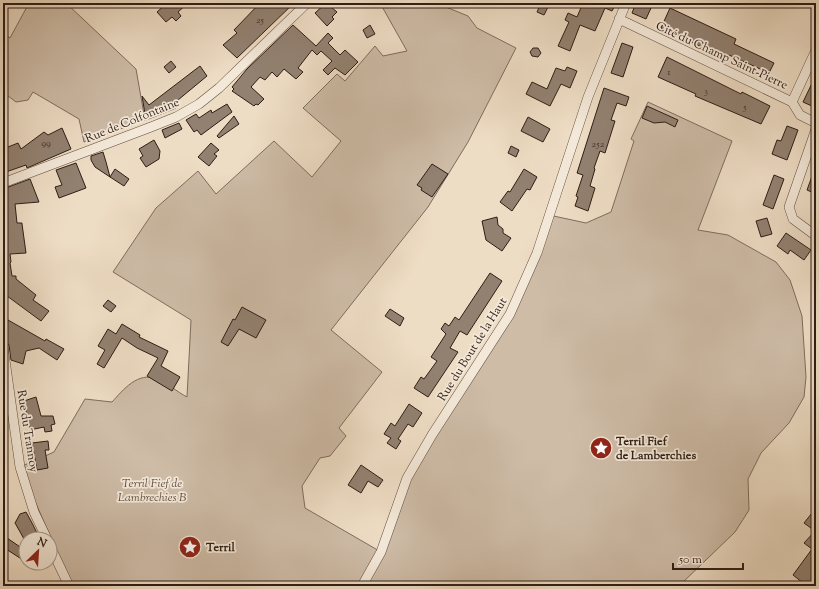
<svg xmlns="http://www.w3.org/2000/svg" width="819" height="589" font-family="'Sorts Mill Goudy',serif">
<rect width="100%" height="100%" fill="#eeddc5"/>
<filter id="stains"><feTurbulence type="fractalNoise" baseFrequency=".005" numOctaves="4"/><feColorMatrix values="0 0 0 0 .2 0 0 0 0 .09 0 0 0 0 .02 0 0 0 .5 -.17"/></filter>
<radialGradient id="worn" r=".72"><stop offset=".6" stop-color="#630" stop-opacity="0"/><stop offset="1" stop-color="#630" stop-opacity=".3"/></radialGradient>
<path fill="#cebca7" stroke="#7e6c5e" d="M29,3H66L136,69L145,120L84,142L79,119L33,92L28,100L16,102L3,92V33L10,38Z
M380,3H436L468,16L477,28L516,48L468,142L428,207L331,330L382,372L339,428L346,436L330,456L320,458L302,486L305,508L381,552L407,478L510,314L549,215L586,223L611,212L634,141L631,139L648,102L732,141L698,230L728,235L776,262L790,280L802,316L806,377L804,397L789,423L761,453L748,479L749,510L735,532L679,586H72L20,467L54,452L85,399L112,402C123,390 138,371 157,379C168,383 177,392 187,397L191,320L113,272L156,208L198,171L216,194L274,141L312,177L341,141L303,108L337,74L345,81L375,46L383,56L407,51Z"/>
<path fill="#928171" stroke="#2f1d15" d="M167,3H188L178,12L181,16L176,21L172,17L166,22L157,12Z
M260,3H294L237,58L223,45L237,33L234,30Z
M326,3L337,12L332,17L334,19L327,26L315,13Z
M541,3H550L544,15L537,12Z
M583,3H616L612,11L605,8L595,31L580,25L570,51L558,46L569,22L565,20L568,13L577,17Z
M636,3L651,8L646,19L632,13Z
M670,8L736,39L734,44L774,63L769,73L729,55L727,59L661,28Z
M293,25L316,46L328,33L333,38L328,43L340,55L345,50L358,62L345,75L335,68L328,75L323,70L332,61L321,51L317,55L312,50L298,68L303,72L296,79L284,69L277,77L272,72L265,80L260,77L251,87L264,99L258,105L256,104L254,106L232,91L234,89L232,87L247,69Z
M370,25L375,34L367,38L363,30Z
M622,43L633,47L623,77L611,73Z
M533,48H538L541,53L538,57L532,56L530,52Z
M667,57L741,94L742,92L770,106L761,124L695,96L696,94L658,77Z
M171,61L176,67L169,73L164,67Z
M200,66L207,76L172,105L176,108L146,120L142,96L149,105Z
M567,67L577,71L570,88L561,84L550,106L526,94L532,82L547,89L556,68L565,71Z
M816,75V102L814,107L803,102Z
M604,88L629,97L626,106L617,103L611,120L615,121L605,153L600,151L594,168L595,169L590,186L595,188L588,211L575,206L578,197L576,196L583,175L577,173Z
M227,104L232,112L201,135L197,130L194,132L186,120L196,114L199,118L211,110L212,113Z
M647,106L678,120L675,127L665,122L654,123L642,118Z
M234,116L239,124L219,138L217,136Z
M528,117L550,129L543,142L521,131Z
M179,123L182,129L165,138L162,130Z
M787,126L798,130L787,160L772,154L777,140L781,141Z
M62,128L71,149L27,168L26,165L3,173V149L18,143L21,149L44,132L48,135Z
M154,140L160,151L159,159L146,167L140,158L143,156L139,149Z
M211,143L219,150L214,154L217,156L209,166L198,157Z
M511,146L519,150L516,157L508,153Z
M103,152L106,162L110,177L95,167L91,160V156Z
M76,163L86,188L59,198L55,187L62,185L56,170Z
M432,164L448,174L432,197L421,190L422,188L417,185Z
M815,168H816V194L807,190Z
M115,169L129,179L124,186L110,177Z
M524,169L537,177L530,190L527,189L512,211L500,202L508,191L510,192Z
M774,175L784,179L773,209L763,205Z
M30,179L39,202L15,204L17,223H22V224L26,253L10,254L11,262L10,263L12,276H16V279L36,295L33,300L49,311L41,321L3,293V189Z
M497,217L498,225L503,229V233L511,238L502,251L486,240L482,221Z
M767,218L772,234L761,237L756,221Z
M786,233L811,250L804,260L790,250L788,254L777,246Z
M490,273L502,281L467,335L460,331L450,348L458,352L428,397L414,388L421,377L424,379L437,361L431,357L446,334L441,329L445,323L449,326L455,317L459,320Z
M108,300L116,306L111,312L103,306Z
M242,307L266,320L256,338L239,329L228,346L221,342L233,319L235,320Z
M390,309L404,318L400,326L385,316Z
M8,320L45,341L46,339L64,349L57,360L39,348L26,351L23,364L11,360L9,345L5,340L4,330Z
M122,324L140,335L139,337L168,351L161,366L180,377L172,391L147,376L158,358L137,348L122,338L104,368L97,364L105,350L98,346L108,329L116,334Z
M36,397L41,416H53L55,424L51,425L52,431L45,432L44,427L30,430L24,401Z
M409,404L422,413L413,427L408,424L398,439L401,441L396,449L387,443L391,438L384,434L391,423L395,426Z
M48,441L49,450H45L48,468L37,470L32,443Z
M361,465L383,480L378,487L368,481L361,493L348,485Z
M816,508V586H807L793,575L812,549L804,543L815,531L804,523Z
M26,512L31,521L40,539H24L19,530L15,523L20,514Z
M3,538L6,540L7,538L26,551V562L3,547Z"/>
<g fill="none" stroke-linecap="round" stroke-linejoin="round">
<g stroke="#5f4d41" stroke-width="10">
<path id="street" d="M619,19L792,102L800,115L816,123
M792,102L816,50
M816,129L789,207L793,219L816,236
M3,183L151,127L176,117L199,104L219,88L307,3
M3,346L20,467L34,512L47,539
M50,546L69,586
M362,586L381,552L407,478L432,435L510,314L537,253L588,97L626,3"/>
</g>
<use href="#street" stroke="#f4e9d9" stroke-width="9"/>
</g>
<defs>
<g id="sight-disc" transform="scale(1.15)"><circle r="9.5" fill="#8f2418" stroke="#f4e9d9"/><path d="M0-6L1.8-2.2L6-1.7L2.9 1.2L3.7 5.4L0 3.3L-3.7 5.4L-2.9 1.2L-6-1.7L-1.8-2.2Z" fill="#fff"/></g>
</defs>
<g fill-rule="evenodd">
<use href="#sight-disc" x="601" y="448"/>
<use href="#sight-disc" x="190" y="547"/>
</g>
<g text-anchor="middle" stroke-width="3.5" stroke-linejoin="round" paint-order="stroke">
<g font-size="10" fill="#48362c">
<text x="260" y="23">25</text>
<text x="669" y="75">1</text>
<text x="706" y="94">3</text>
<text x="745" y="110">5</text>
<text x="46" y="146">99</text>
<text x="598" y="147">252</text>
</g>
<g font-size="12" fill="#2f1d15" stroke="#f4e9d9">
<text transform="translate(722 55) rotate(25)" y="4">Cité du Champ Saint-Pierre</text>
<text transform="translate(132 120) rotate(-22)" y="4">Rue de Colfontaine</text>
<text transform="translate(472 349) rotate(-58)" y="4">Rue du Bout de la Haut</text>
<text transform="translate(28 431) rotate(81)" y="4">Rue du Trannoy</text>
</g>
<g font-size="12" font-weight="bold" fill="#2f1d15" stroke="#f4e9d9" text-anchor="start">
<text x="616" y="445">Terril Fief<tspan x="616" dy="14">de Lamberchies</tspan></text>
<text x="206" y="551">Terril</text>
</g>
<g font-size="12" font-style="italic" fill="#5f4d41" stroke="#f4e9d9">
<text x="152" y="487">Terril Fief de<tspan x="152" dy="14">Lambrechies B</tspan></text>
</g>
</g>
<rect width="819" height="589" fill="none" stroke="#eeddc5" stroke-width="16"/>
<rect x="4" y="4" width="811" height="581" fill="none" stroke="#2f1d15" stroke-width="2"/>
<rect x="8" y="8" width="803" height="573" fill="none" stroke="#2f1d15"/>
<g transform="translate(38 551) rotate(25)"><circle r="19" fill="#f4e9d9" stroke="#a5978b"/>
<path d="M0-3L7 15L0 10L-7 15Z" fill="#8f2418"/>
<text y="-6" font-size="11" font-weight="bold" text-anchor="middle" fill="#2f1d15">N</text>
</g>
<path d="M673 563v6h70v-6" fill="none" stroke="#2f1d15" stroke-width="2"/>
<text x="679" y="563" font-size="12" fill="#2f1d15" stroke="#f4e9d9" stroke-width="3" paint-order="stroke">50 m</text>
<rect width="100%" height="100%" filter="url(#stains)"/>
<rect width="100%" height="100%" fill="url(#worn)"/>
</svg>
